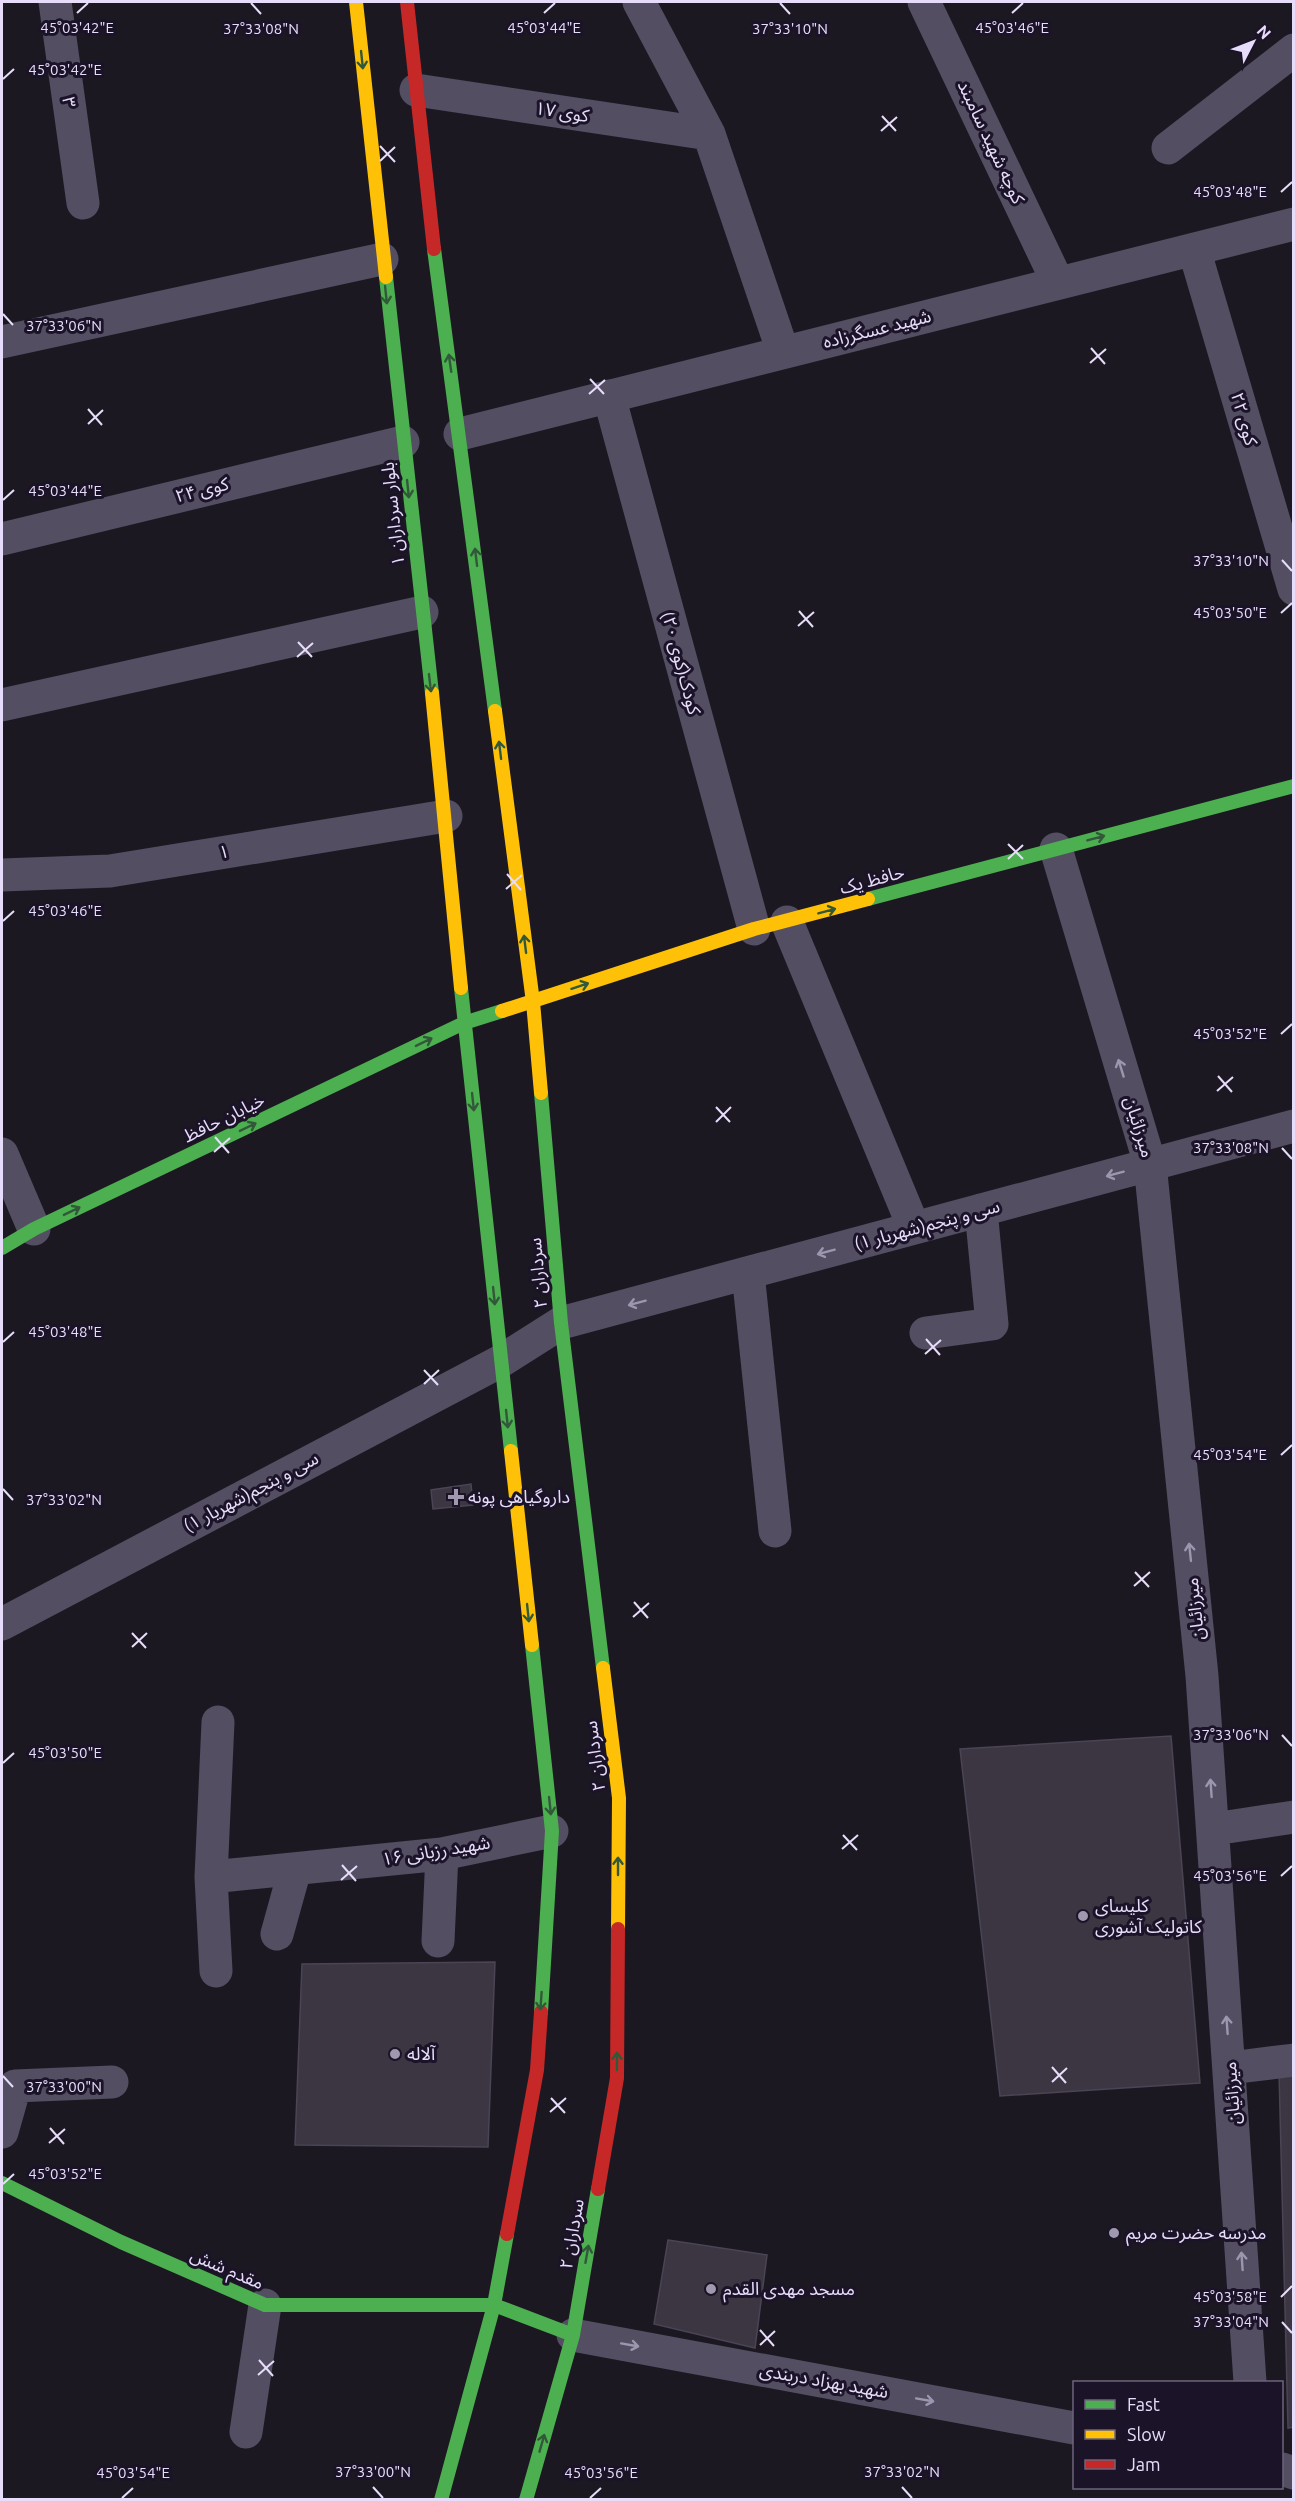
<svg xmlns="http://www.w3.org/2000/svg" width="1295" height="2501" font-family="Ubuntu,'Noto Sans Arabic',sans-serif">
<rect width="100%" height="100%" fill="#1c1822"/>
<path fill="#3c3643" stroke="#4a4454" stroke-width="1.5" d="M471,1484L473,1505L433,1509L431,1490Z
M1171,1736L1200,2083L1000,2096L960,1749Z
M495,1962L488,2147L295,2145L302,1964Z
M1294,2071V2427L1288,2428L1279,2072Z
M668,2240L767,2255L755,2348L654,2324Z"/>
<g fill="none" stroke-linecap="round" stroke-linejoin="round">
<path stroke="#534e62" stroke-width="33" d="M55,2L83,203
M639,2L709,134L783,352
M924,2L1058,283
M416,90L709,134
M1168,148L1294,50
M1194,249L1294,589
M2,342L382,259
M609,396L754,929
M460,434L1294,224
M2,539L403,442
M2,705L422,612
M1056,849L1150,1164L1202,1676L1250,2382
M2,875L110,871L446,816
M787,922L914,1228
M2,1154L34,1229
M748,1273L775,1531
M926,1333L992,1324L981,1210
M2,1624L501,1361L561,1323L1294,1126
M1214,1829L1294,1817
M211,1877L442,1854L552,1831
M277,1934L295,1869
M438,1941L442,1854
M216,1971L211,1877L218,1722
M1230,2068L1294,2060
M2,2132L15,2086L112,2082
M573,2335L1074,2428
M246,2432L265,2305
M1282,2469L1294,2473"/>
<path stroke="#4caf50" stroke-width="14" d="M434,249L495,711
M386,277L432,693
M868,899L1294,786
M461,988L511,1451
M541,1093L561,1323L603,1668
M2,1248L34,1229L464,1023L502,1011
M532,1645L552,1831L541,2012
M2,2183L121,2242L265,2305H494L573,2335
M441,2500L494,2305L507,2234
M526,2500L573,2335L598,2189"/>
<path stroke="#ffc107" stroke-width="14" d="M356,2L386,277
M432,693L461,988
M495,711L533,1002L541,1093
M502,1011L754,929L868,899
M511,1451L532,1645
M603,1668L619,1798L618,1929"/>
<path stroke="#c62828" stroke-width="14" d="M407,2L434,249
M598,2189L617,2078L618,1929
M507,2234L537,2070L541,2012"/>
</g>
<defs><path id="oneway-shaft" d="M-6 0H5M1.5-3L5.5 0L1.5 3" fill="none" stroke-width="1.6" stroke-linecap="round" stroke-linejoin="round" transform="scale(1.5)"/></defs>
<g stroke="#315939">
<use href="#oneway-shaft" transform="translate(362 60) rotate(84)"/>
<use href="#oneway-shaft" transform="translate(386 295) rotate(84)"/>
<use href="#oneway-shaft" transform="translate(450 363) rotate(-98)"/>
<use href="#oneway-shaft" transform="translate(408 489) rotate(84)"/>
<use href="#oneway-shaft" transform="translate(476 557) rotate(-97)"/>
<use href="#oneway-shaft" transform="translate(430 683) rotate(83)"/>
<use href="#oneway-shaft" transform="translate(500 750) rotate(-97)"/>
<use href="#oneway-shaft" transform="translate(1096 838) rotate(-15)"/>
<use href="#oneway-shaft" transform="translate(827 911) rotate(-15)"/>
<use href="#oneway-shaft" transform="translate(525 944) rotate(-97)"/>
<use href="#oneway-shaft" transform="translate(580 986) rotate(-18)"/>
<use href="#oneway-shaft" transform="translate(424 1042) rotate(-26)"/>
<use href="#oneway-shaft" transform="translate(473 1102) rotate(84)"/>
<use href="#oneway-shaft" transform="translate(248 1127) rotate(-26)"/>
<use href="#oneway-shaft" transform="translate(72 1211) rotate(-26)"/>
<use href="#oneway-shaft" transform="translate(494 1296) rotate(84)"/>
<use href="#oneway-shaft" transform="translate(507 1419) rotate(84)"/>
<use href="#oneway-shaft" transform="translate(528 1613) rotate(84)"/>
<use href="#oneway-shaft" transform="translate(550 1806) rotate(84)"/>
<use href="#oneway-shaft" transform="translate(618 1866) rotate(-90)"/>
<use href="#oneway-shaft" transform="translate(541 2001) rotate(94)"/>
<use href="#oneway-shaft" transform="translate(617 2061) rotate(-90)"/>
<use href="#oneway-shaft" transform="translate(587 2254) rotate(-80)"/>
<use href="#oneway-shaft" transform="translate(542 2443) rotate(-74)"/>
</g>
<g stroke="#9d96ae">
<use href="#oneway-shaft" transform="translate(1121 1068) rotate(-107)"/>
<use href="#oneway-shaft" transform="translate(1115 1174) rotate(165)"/>
<use href="#oneway-shaft" transform="translate(826 1252) rotate(165)"/>
<use href="#oneway-shaft" transform="translate(637 1303) rotate(165)"/>
<use href="#oneway-shaft" transform="translate(1190 1552) rotate(-96)"/>
<use href="#oneway-shaft" transform="translate(1211 1788) rotate(-94)"/>
<use href="#oneway-shaft" transform="translate(1227 2025) rotate(-94)"/>
<use href="#oneway-shaft" transform="translate(1242 2261) rotate(-94)"/>
<use href="#oneway-shaft" transform="translate(630 2345) rotate(10)"/>
<use href="#oneway-shaft" transform="translate(925 2400) rotate(10)"/>
</g>
<path fill="none" stroke="#e7ddfb" stroke-width="2" d="M251,3L261,14M780,3L790,14M77,13L88,3M544,13L555,3M1012,13L1023,3M3,79L14,69M882,116L896,131M881,131L897,117M380,146L395,162M380,161L395,147M1281,192L1292,182M3,314L13,325M1091,348L1105,364M1090,363L1106,349M590,379L604,394M589,394L605,380M88,409L102,425M88,424L103,410M3,500L14,490M1282,560L1292,571M799,611L813,627M1281,613L1292,603M798,626L814,612M298,642L312,657M297,657L313,643M1008,844L1023,859M1008,859L1023,845M507,874L521,890M506,889L522,875M3,921L14,911M1281,1034L1292,1024M1218,1076L1232,1092M1217,1091L1233,1077M716,1107L730,1122M716,1122L731,1107M215,1137L229,1153M1282,1148L1292,1159M214,1152L230,1138M926,1339L940,1355M3,1342L14,1332M925,1354L941,1340M424,1370L438,1385M424,1384L439,1370M1281,1455L1292,1445M3,1489L13,1500M1135,1572L1149,1587M1134,1586L1150,1572M634,1602L648,1618M633,1617L649,1603M132,1633L146,1648M132,1647L147,1633M1282,1735L1292,1746M3,1763L14,1753M843,1835L857,1850M842,1849L858,1835M342,1865L356,1881M1281,1876L1292,1866M341,1880L357,1866M1052,2067L1066,2083M3,2076L13,2087M1052,2082L1067,2068M551,2098L565,2113M550,2112L566,2098M50,2128L64,2144M49,2143L65,2129M3,2184L14,2174M1281,2297L1292,2286M1282,2322L1292,2333M760,2330L774,2346M760,2345L775,2331M259,2360L273,2376M258,2375L274,2361M373,2487L383,2498M902,2487L912,2498M122,2498L133,2488M590,2498L601,2488"/>
<g fill="#a098af" stroke="#1b1327" stroke-width="2">
<path d="M453 1488h6v6h6v6h-6v6h-6v-6h-6v-6h6z"/>
<circle cx="1083" cy="1916" r="6"/>
<circle cx="395" cy="2054" r="6"/>
<circle cx="1114" cy="2233" r="6"/>
<circle cx="711" cy="2289" r="6"/>
</g>
<g text-anchor="middle" stroke-width="6" stroke-linejoin="round" paint-order="stroke">
<g font-size="18" fill="#e7ddfb" stroke="#1b1327">
<text transform="translate(69 102) rotate(82)" y="6">۳</text>
<text transform="translate(562 112) rotate(9)" y="6">کوی ۱۷</text>
<text transform="translate(991 142) rotate(65)" y="6">کوچه شهید سامبند</text>
<text transform="translate(877 329) rotate(-14)" y="6">شهید عسگرزاده</text>
<text transform="translate(1244 419) rotate(74)" y="6">کوی ۲۲</text>
<text transform="translate(202 490) rotate(-14)" y="6">کوی ۲۴</text>
<text transform="translate(393 514) rotate(-96)" y="6">بلوار سرداران ۱</text>
<text transform="translate(681 663) rotate(75)" y="6">کودک(کوی ۲۰)</text>
<text transform="translate(224 852) rotate(-9)" y="6">۱</text>
<text transform="translate(872 880) rotate(-15)" y="6">حافظ یک</text>
<text transform="translate(224 1118) rotate(-26)" y="6">خیابان حافظ</text>
<text transform="translate(1139 1127) rotate(73)" y="6">میرزائیان</text>
<text transform="translate(927 1225) rotate(-15)" y="6">سی و پنجم(شهریار ۱)</text>
<text transform="translate(538 1273) rotate(-95)" y="6">سرداران ۲</text>
<text transform="translate(251 1492) rotate(-28)" y="6">سی و پنجم(شهریار ۱)</text>
<text transform="translate(1195 1609) rotate(-96)" y="6">میرزائیان</text>
<text transform="translate(595 1756) rotate(-97)" y="6">سرداران ۲</text>
<text transform="translate(436 1851) rotate(-9)" y="6">شهید رزبانی ۱۶</text>
<text transform="translate(1232 2093) rotate(-94)" y="6">میرزائیان</text>
<text transform="translate(572 2234) rotate(-80)" y="6">سرداران ۲</text>
<text transform="translate(227 2269) rotate(23)" y="6">مقدم شش</text>
<text transform="translate(824 2381) rotate(10)" y="6">شهید بهزاد دربندی</text>
</g>
<g font-size="18" fill="#e7ddfb" stroke="#1b1327" text-anchor="start">
<text x="468" y="1503">داروگیاهی پونه</text>
<text x="1095" y="1912">کلیسای<tspan x="1095" dy="21">کاتولیک آشوری</tspan></text>
<text x="407" y="2060">آلاله</text>
<text x="1126" y="2239">مدرسه حضرت مریم</text>
<text x="723" y="2295">مسجد مهدی القدم</text>
</g>
</g>
<g font-size="15" text-anchor="middle" fill="#e7ddfb" stroke="#1b1327" stroke-width="6" stroke-linejoin="round" paint-order="stroke">
<text x="77" y="33">45°03'42"E</text>
<text x="544" y="33">45°03'44"E</text>
<text x="1012" y="33">45°03'46"E</text>
<text x="261" y="34">37°33'08"N</text>
<text x="790" y="34">37°33'10"N</text>
<text x="65" y="75">45°03'42"E</text>
<text x="1230" y="197">45°03'48"E</text>
<text x="64" y="331">37°33'06"N</text>
<text x="65" y="496">45°03'44"E</text>
<text x="1231" y="566">37°33'10"N</text>
<text x="1230" y="618">45°03'50"E</text>
<text x="65" y="916">45°03'46"E</text>
<text x="1230" y="1039">45°03'52"E</text>
<text x="1231" y="1153">37°33'08"N</text>
<text x="65" y="1337">45°03'48"E</text>
<text x="1230" y="1460">45°03'54"E</text>
<text x="64" y="1505">37°33'02"N</text>
<text x="1231" y="1740">37°33'06"N</text>
<text x="65" y="1758">45°03'50"E</text>
<text x="1230" y="1881">45°03'56"E</text>
<text x="64" y="2092">37°33'00"N</text>
<text x="65" y="2179">45°03'52"E</text>
<text x="1230" y="2302">45°03'58"E</text>
<text x="1231" y="2327">37°33'04"N</text>
<text x="373" y="2477">37°33'00"N</text>
<text x="902" y="2477">37°33'02"N</text>
<text x="133" y="2478">45°03'54"E</text>
<text x="601" y="2478">45°03'56"E</text>
</g>
<rect width="1295" height="2501" fill="none" stroke="#e7ddfb" stroke-width="6"/>
<rect x="1073" y="2381" width="210" height="108" fill="#1b1327" stroke="#6d647c" stroke-width="1.5"/>
<rect x="1085" y="2400" width="30" height="9" fill="#4caf50" stroke="#6d647c" stroke-width="1.5"/>
<text x="1127" y="2411" font-size="18" fill="#e7ddfb">Fast</text>
<rect x="1085" y="2430" width="30" height="9" fill="#ffc107" stroke="#6d647c" stroke-width="1.5"/>
<text x="1127" y="2441" font-size="18" fill="#e7ddfb">Slow</text>
<rect x="1085" y="2460" width="30" height="9" fill="#c62828" stroke="#6d647c" stroke-width="1.5"/>
<text x="1127" y="2471" font-size="18" fill="#e7ddfb">Jam</text>
<g transform="translate(1253 42) rotate(48)" stroke="#1b1327" stroke-width="4.5" paint-order="stroke">
<path d="M0-4.5L10 22L0 15L-10 22Z" fill="#e7ddfb"/>
<text y="-9" font-size="16" font-weight="bold" text-anchor="middle" fill="#e7ddfb">N</text>
</g>
</svg>
